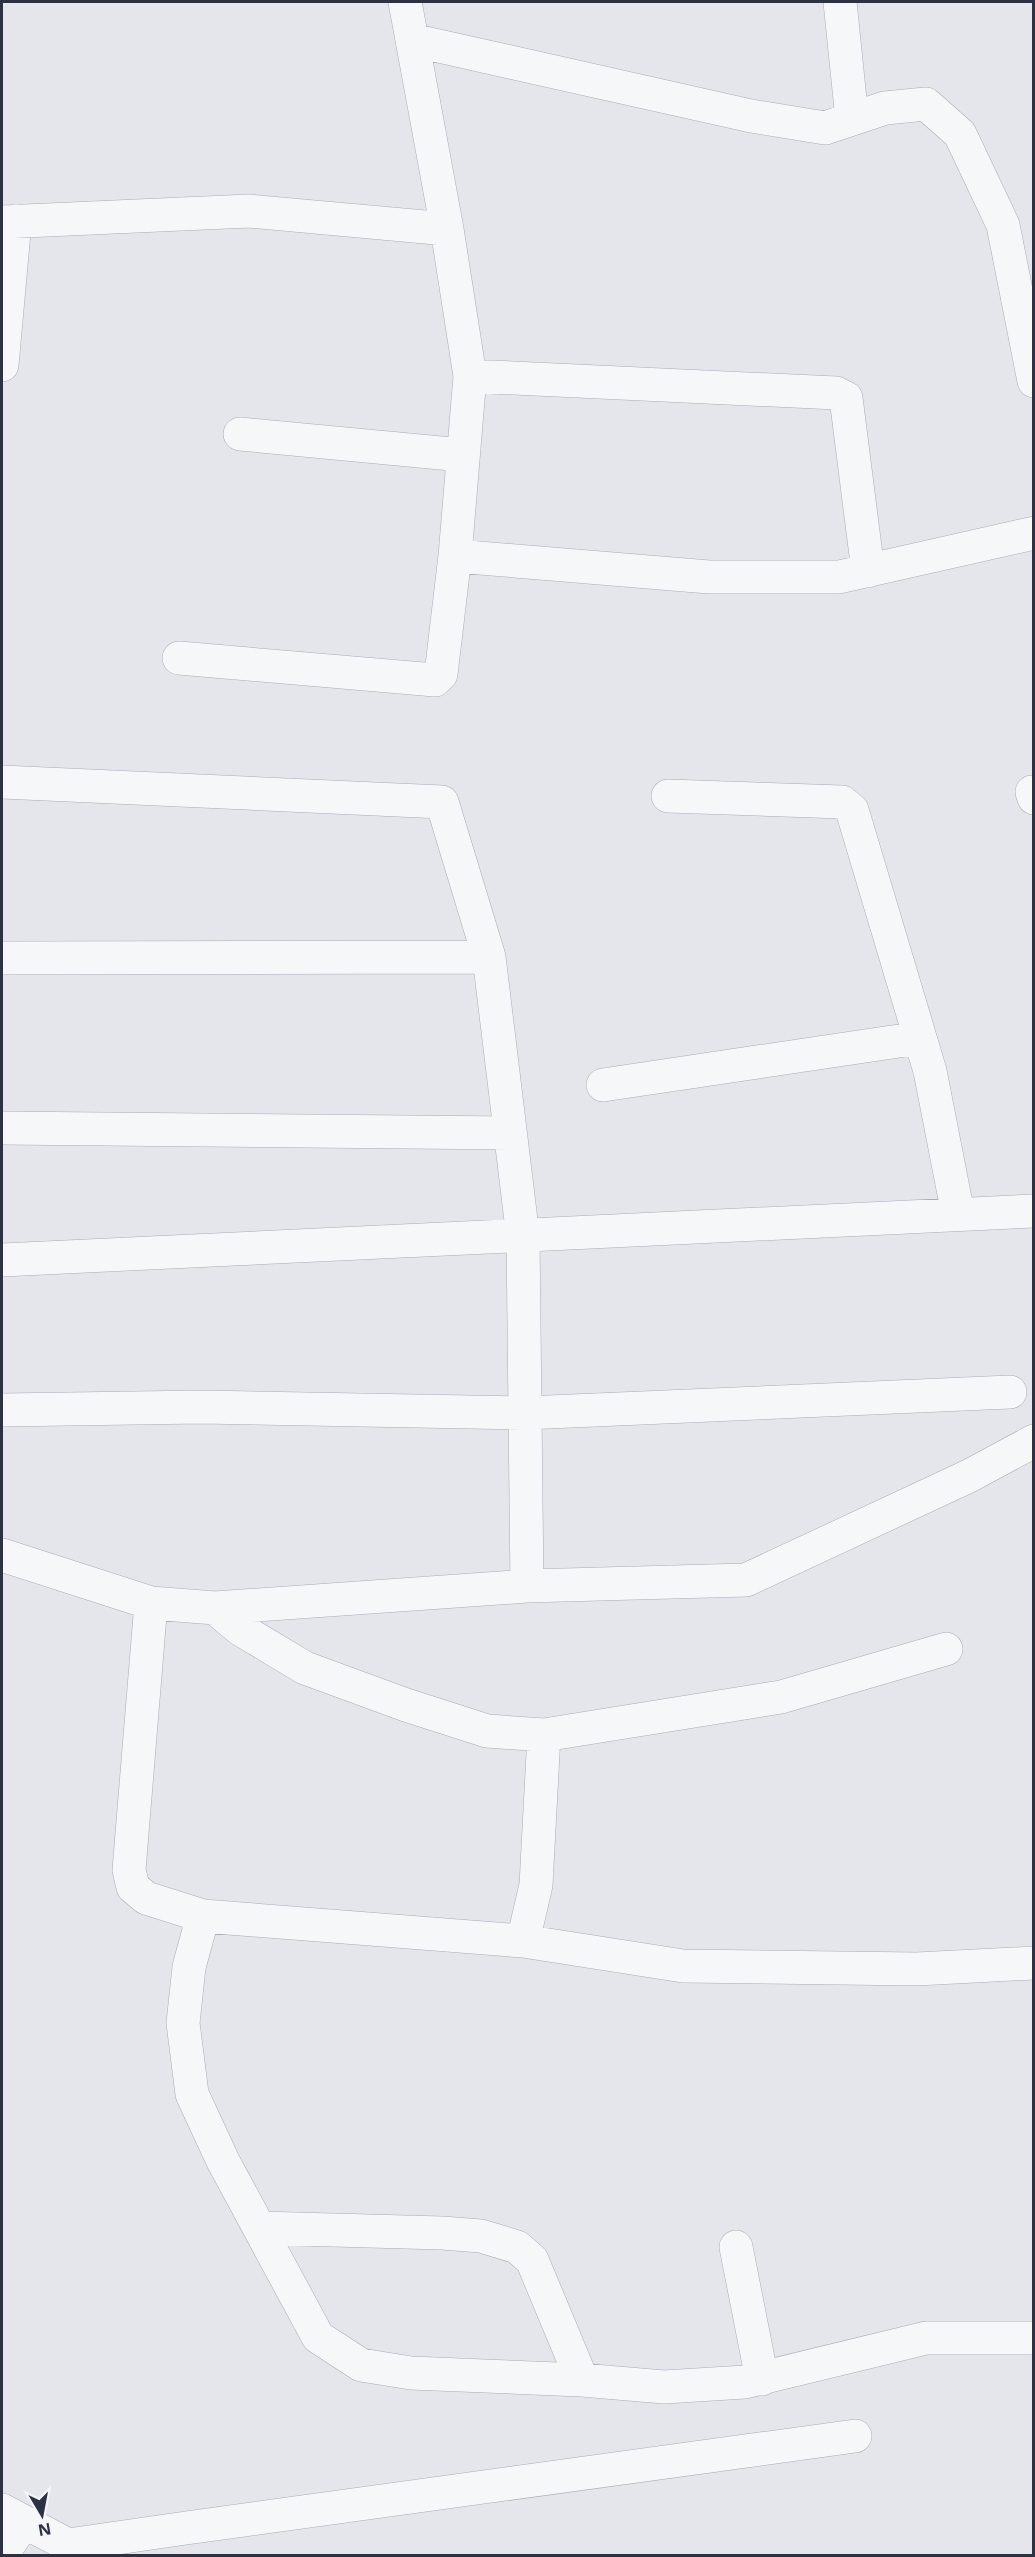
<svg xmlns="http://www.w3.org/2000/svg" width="1035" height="2557" font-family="'Noto Sans',sans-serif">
<rect width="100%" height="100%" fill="#e4e6eb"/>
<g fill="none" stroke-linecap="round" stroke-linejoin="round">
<g stroke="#a9acb5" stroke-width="34">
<path id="minor" d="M840,2L852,119
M412,40L751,116L825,128L885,108L926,104L960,134L1003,225L1034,381
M2,222L249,211L447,229
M2,365L15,221
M470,376L836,393L846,398L868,571
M240,434L462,455
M455,556L709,577H839L1034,533
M179,658L435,680L441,674L455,556L470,376L447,229L405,2
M2,782L442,802L489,957L523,1237L527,1586
M1032,792L1034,798
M668,796L842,802L852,810L930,1071L958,1214
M2,958L489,957
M603,1085L919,1038
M2,1128L510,1133
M2,1260L1034,1211
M2,1410L201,1407L525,1413L1010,1392
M2,1555L151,1603L215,1608L527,1586L746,1580L969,1476L1034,1441
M151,1603L129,1870L133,1887L146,1898L203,1916L523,1941L683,1966L917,1969L1034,1963
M215,1608L240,1629L305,1668L406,1705L487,1731L544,1735
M203,1916L189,1967L183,2023L192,2094L223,2161L318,2337L361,2365L411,2373L582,2380L664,2387L745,2382L926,2338H1034
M523,1941L536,1885L544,1735L781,1697L946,1649
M260,2228L442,2233L481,2236L517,2247L532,2260L582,2380
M736,2247L762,2379
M2,2510L68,2545L186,2528L855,2436
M2,2555L24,2522"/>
</g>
<use href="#minor" stroke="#f6f7f9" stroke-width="33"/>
</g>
<rect width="1035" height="2557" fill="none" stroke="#2c3243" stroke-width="6"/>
<g transform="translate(42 2515) rotate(170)" stroke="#f3f5f8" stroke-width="4.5" paint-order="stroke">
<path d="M0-4.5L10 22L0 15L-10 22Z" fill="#2c3243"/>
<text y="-9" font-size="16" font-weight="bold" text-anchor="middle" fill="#2c3243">N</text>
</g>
</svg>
